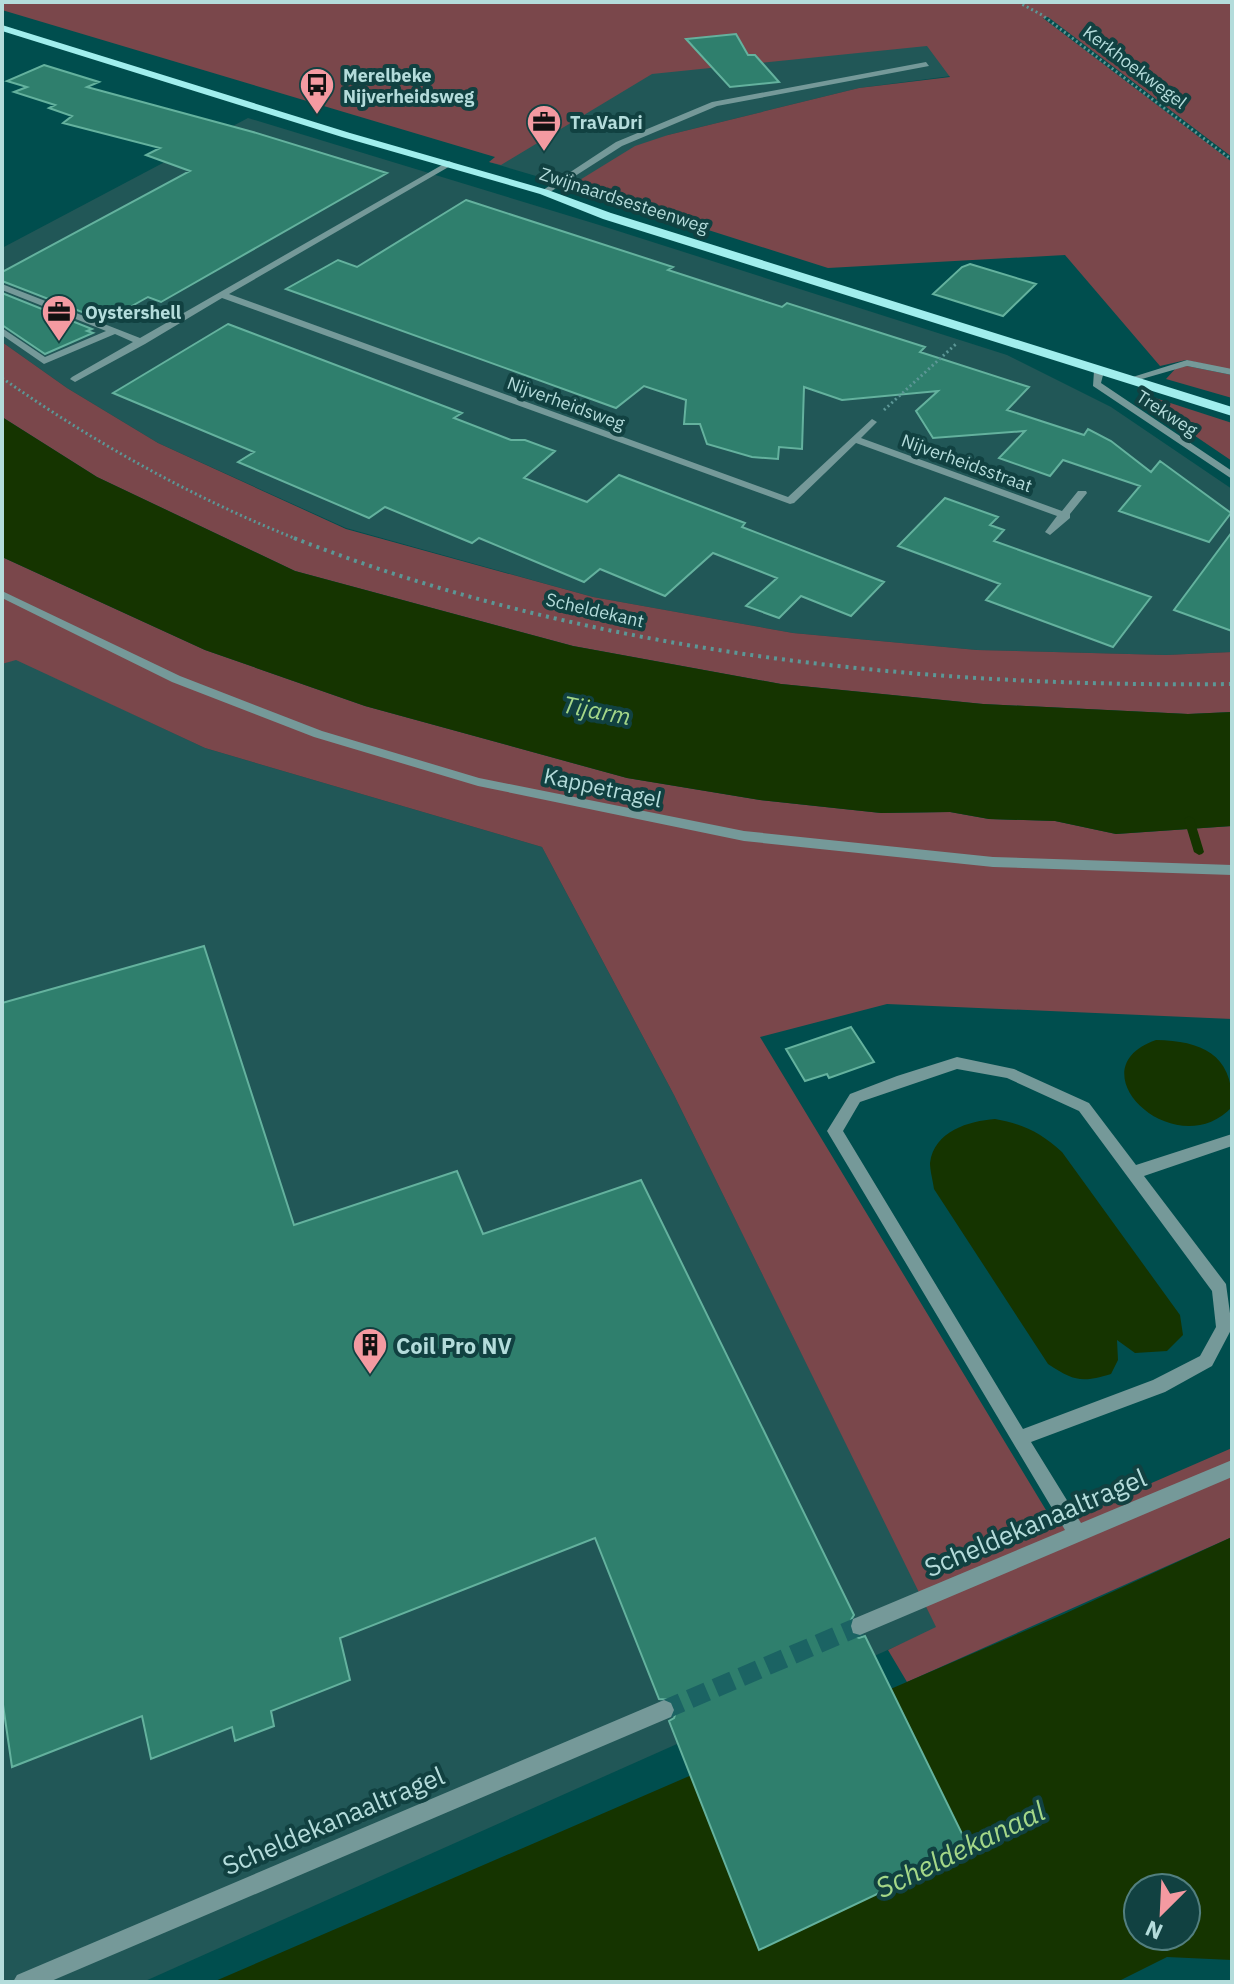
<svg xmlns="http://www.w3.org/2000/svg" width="1234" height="1984" font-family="'IBM Plex Sans',sans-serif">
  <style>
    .built { fill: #215757 }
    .green { fill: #7a474b }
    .water { fill: #153400; fill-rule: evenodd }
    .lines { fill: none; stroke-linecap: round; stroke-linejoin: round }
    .stream { fill: #153400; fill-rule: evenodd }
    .building { fill: #2f7f6d; stroke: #64b29e; stroke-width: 2 }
    .minor-tunnel { stroke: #1b6363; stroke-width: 19; stroke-dasharray: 19 9; stroke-linecap: butt }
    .path-far1 { stroke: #5c9796; stroke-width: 3; stroke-dasharray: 2 3; stroke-linecap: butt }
    .path { stroke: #5c9796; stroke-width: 4; stroke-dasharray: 3 5; stroke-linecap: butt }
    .minor { fill: #759999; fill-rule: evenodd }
    .major { fill: #a1eeed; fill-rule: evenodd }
    .labels { text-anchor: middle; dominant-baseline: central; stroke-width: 8; stroke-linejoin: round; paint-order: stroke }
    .far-street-label { font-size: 18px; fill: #b4dcdb; stroke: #114141 }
    .far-poi-label { font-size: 18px; font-weight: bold; fill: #b4dcdb; stroke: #114141; text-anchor: start }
    .street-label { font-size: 22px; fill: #b4dcdb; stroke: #114141 }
    .poi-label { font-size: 22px; font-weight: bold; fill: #b4dcdb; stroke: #114141; text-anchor: start }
    .water-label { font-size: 24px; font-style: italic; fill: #a4d788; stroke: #114141 }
    .near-street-label { font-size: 26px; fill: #b4dcdb; stroke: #114141 }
    .near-water-label { font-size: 28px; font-style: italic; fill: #a4d788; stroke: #114141 }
  </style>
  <rect width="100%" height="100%" fill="#004e4e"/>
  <path class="built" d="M943,31L951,76L859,88L668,135L570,186L489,162L652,62Z
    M248,118L596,224L1007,355L1111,407L1232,489V652L1166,655L977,650L793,633L593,597L346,528L158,443L67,388L2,342V248Z
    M16,659L205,748L542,847L674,1095L937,1628L143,1982H2V664Z"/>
  <path class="green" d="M2,2H1232V157L1048,17L1043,18L1232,162V370L1186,360L1160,366L1065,255L828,268L570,186L635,146L668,135L859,88L950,77L927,46L652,74L501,165L489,162L495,157L2,10Z
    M2,342L67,388L158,443L346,529L593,597L793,633L977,650L1166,655L1232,652V712L1188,714L983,704L781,684L573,646L295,571L97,477L2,417Z
    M1187,366L1232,375V398L1166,379L1176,368Z
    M1155,398L1232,423V461L1145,402Z
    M2,557L205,650L365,706L627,778L760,800L881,813L950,812L989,819L1055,821L1116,834L1232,826V1019L887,1004L760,1037L1055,1525L1232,1448V1537L907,1682L888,1650L936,1627L674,1095L542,847L205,748L16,660L2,664Z"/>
  <path class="water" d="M2,417L97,477L295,571L573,646L781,684L983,704L1188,714L1232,712V826L1116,834L1055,821L989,819L950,812L881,813L760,800L627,778L365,706L205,650L2,557Z
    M1156,1040C1203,1041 1234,1055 1232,1107C1175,1167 1072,1069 1156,1040Z
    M995,1119C1023,1124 1041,1133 1062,1152L1180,1315L1183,1335L1167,1351L1135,1353L1117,1340L1118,1360L1111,1374C1081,1383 1074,1381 1048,1364L934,1189C933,1181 930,1171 930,1163C934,1131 969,1121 995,1119Z
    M1232,1537V1960L1167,1957L1117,1982H213L1064,1614ZM1138,1888H1186V1936H1138Z"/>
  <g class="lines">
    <path class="stream" d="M1189,816L1194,819L1204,852L1202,854L1199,855L1194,852L1184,819Z"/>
  </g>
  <path class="building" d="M736,34L748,55H755L779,82L730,87L686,39Z
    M44,65L99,82L87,87L253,132L387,173L161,302L148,297L105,321L2,281V272L190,171L146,155L160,148L63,123L72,116L49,108L55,105L14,92L27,87L7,81Z
    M466,200L673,267L668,270L782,307L787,303L925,347L920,352L1029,387L1007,410L1084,435L1088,429L1111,441L1151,472L1160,461L1231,513L1209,542L1119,511L1140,486L1063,460L1050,476L999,458L1025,431L933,438L916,411L938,391L842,400L804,387L802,449L779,447L778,459L752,457L707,444L700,424H684L686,400L644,386L616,408L286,289L338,260L357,267Z
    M970,264L1036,284L1003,316L933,294L962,267Z
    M2,293L92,329L87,331L93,333L45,354L2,325Z
    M228,324L462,413L454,418L511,440H525L555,451L524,478L587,502L619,475L745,523L742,527L884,582L851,616L801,596L779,618L746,606L777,578L713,553L665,596L600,569L584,582L479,538L472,543L385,507L369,518L238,462L254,452L113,393Z
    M945,498L998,517L990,525L1004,530L994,541L1151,597L1113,647L986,600L1000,584L898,546Z
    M1232,532V631L1174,610Z
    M204,946L294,1225L457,1171L483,1234L641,1180L854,1615L848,1625L850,1634L859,1638L865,1636L970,1850L759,1950L669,1721L674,1718L677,1709L672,1700L659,1699L595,1538L340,1638L350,1680L271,1711L274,1726L235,1741L232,1727L151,1759L142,1716L12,1767L2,1698V1003Z
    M851,1027L874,1062L829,1078L827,1074L805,1081L786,1049Z"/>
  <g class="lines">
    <path class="minor-tunnel" d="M664,1710L860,1626"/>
    <path class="path-far1" d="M1018,2L1042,15L1232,160
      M2,378C95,443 193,498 299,540
      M884,410L956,344"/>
    <path class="path" d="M294,538C586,653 920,688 1232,684"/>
    <path class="minor" d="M926,62L929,66L717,106L622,146L547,194L540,192L616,142L712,102Z
      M449,161L453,163L452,165L229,294L788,497L872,419L877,422L861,438L1062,511L1078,491H1086L1087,493L1070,514V518L1050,535L1045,532L1057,516L856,443L794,503L790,504L222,298L145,344L75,382L70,379L72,377L133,342L115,334L44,364L2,335V328L45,357L106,331L2,290V284L140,338Z
      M1187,360L1232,369V375L1187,366L1128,383L1123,380Z
      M1099,368L1104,371L1101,383L1232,471V479L1093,386L1094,371Z
      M2,591L180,676L322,731L479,778L744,831L993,857L1232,865V875L993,867L744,841L478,786L314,737L172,682L2,598Z
      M957,1057L1014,1069L1089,1103L1136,1165L1232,1134V1146L1144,1176L1226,1284L1232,1328L1212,1366L1165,1392L1031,1442L1081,1523L1232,1460V1477L860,1635L853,1633L851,1626L853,1619L1065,1530L827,1131L850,1094L897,1076ZM957,1069L1007,1078L1079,1111L1212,1291L1216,1327L1200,1356L1153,1380L1023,1429L843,1131L860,1102Z
      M664,1700L671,1703L674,1710L671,1717L49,1982H13L17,1975Z"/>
    <path class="major" d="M2,25L350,133L548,190L611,213L1232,407V416L603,219L540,194L342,137L2,31Z"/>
  </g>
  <defs>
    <symbol id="bus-pin" viewBox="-11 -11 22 30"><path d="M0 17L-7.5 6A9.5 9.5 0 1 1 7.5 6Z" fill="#f49aa1" stroke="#114141"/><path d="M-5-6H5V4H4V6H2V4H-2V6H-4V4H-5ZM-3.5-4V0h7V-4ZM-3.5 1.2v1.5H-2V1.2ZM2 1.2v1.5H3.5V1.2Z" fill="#111"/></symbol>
    <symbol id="office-pin" viewBox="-11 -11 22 30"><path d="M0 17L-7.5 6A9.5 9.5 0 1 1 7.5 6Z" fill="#f49aa1" stroke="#114141"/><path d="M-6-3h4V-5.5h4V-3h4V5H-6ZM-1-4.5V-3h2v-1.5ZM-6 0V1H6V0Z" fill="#111"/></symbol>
    <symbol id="building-pin" viewBox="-11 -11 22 30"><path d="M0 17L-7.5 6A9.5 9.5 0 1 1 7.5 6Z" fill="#f49aa1" stroke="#114141"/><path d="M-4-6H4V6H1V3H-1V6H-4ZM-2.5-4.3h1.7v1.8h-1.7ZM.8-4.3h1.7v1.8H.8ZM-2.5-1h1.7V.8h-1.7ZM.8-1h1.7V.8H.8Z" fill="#111"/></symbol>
  </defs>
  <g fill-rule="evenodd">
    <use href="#bus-pin" x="297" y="65" width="40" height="54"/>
    <use href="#office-pin" x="524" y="102" width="40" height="54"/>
    <use href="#office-pin" x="39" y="292" width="40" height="54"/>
    <use href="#building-pin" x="350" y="1325" width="40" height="54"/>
  </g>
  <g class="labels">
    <g class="far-street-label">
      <text transform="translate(1135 67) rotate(37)">Kerkhoekwegel</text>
      <text transform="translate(624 200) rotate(18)">Zwijnaardsesteenweg</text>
      <text transform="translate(566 403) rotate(20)">Nijverheidsweg</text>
      <text transform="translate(1167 413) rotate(33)">Trekweg</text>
      <text transform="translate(967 463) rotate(20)">Nijverheidsstraat</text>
      <text transform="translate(595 610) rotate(13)">Scheldekant</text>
    </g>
    <g class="far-poi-label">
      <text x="343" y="75">Merelbeke<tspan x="343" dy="21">Nijverheidsweg</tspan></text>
      <text x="570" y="122">TraVaDri</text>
      <text x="85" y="312">Oystershell</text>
    </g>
    <g class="street-label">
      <text transform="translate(603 787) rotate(12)">Kappetragel</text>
    </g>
    <g class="poi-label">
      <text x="396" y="1345">Coil Pro NV</text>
    </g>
    <g class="water-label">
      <text transform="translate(597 710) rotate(11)">Tijarm</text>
    </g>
    <g class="near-street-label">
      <text transform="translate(1035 1522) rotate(-23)">Scheldekanaaltragel</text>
      <text transform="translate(333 1820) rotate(-23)">Scheldekanaaltragel</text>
    </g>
    <g class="near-water-label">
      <text transform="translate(960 1849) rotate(-26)">Scheldekanaal</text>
    </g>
  </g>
  <rect width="1234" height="1984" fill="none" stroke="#b4dcdb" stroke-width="8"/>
  <g transform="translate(1162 1912) rotate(204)"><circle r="38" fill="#114141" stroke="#527f7f" stroke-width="2"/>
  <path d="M0-6L14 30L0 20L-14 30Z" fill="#f49aa1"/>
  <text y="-12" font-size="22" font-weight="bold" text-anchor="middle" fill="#b4dcdb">N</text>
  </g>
</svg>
